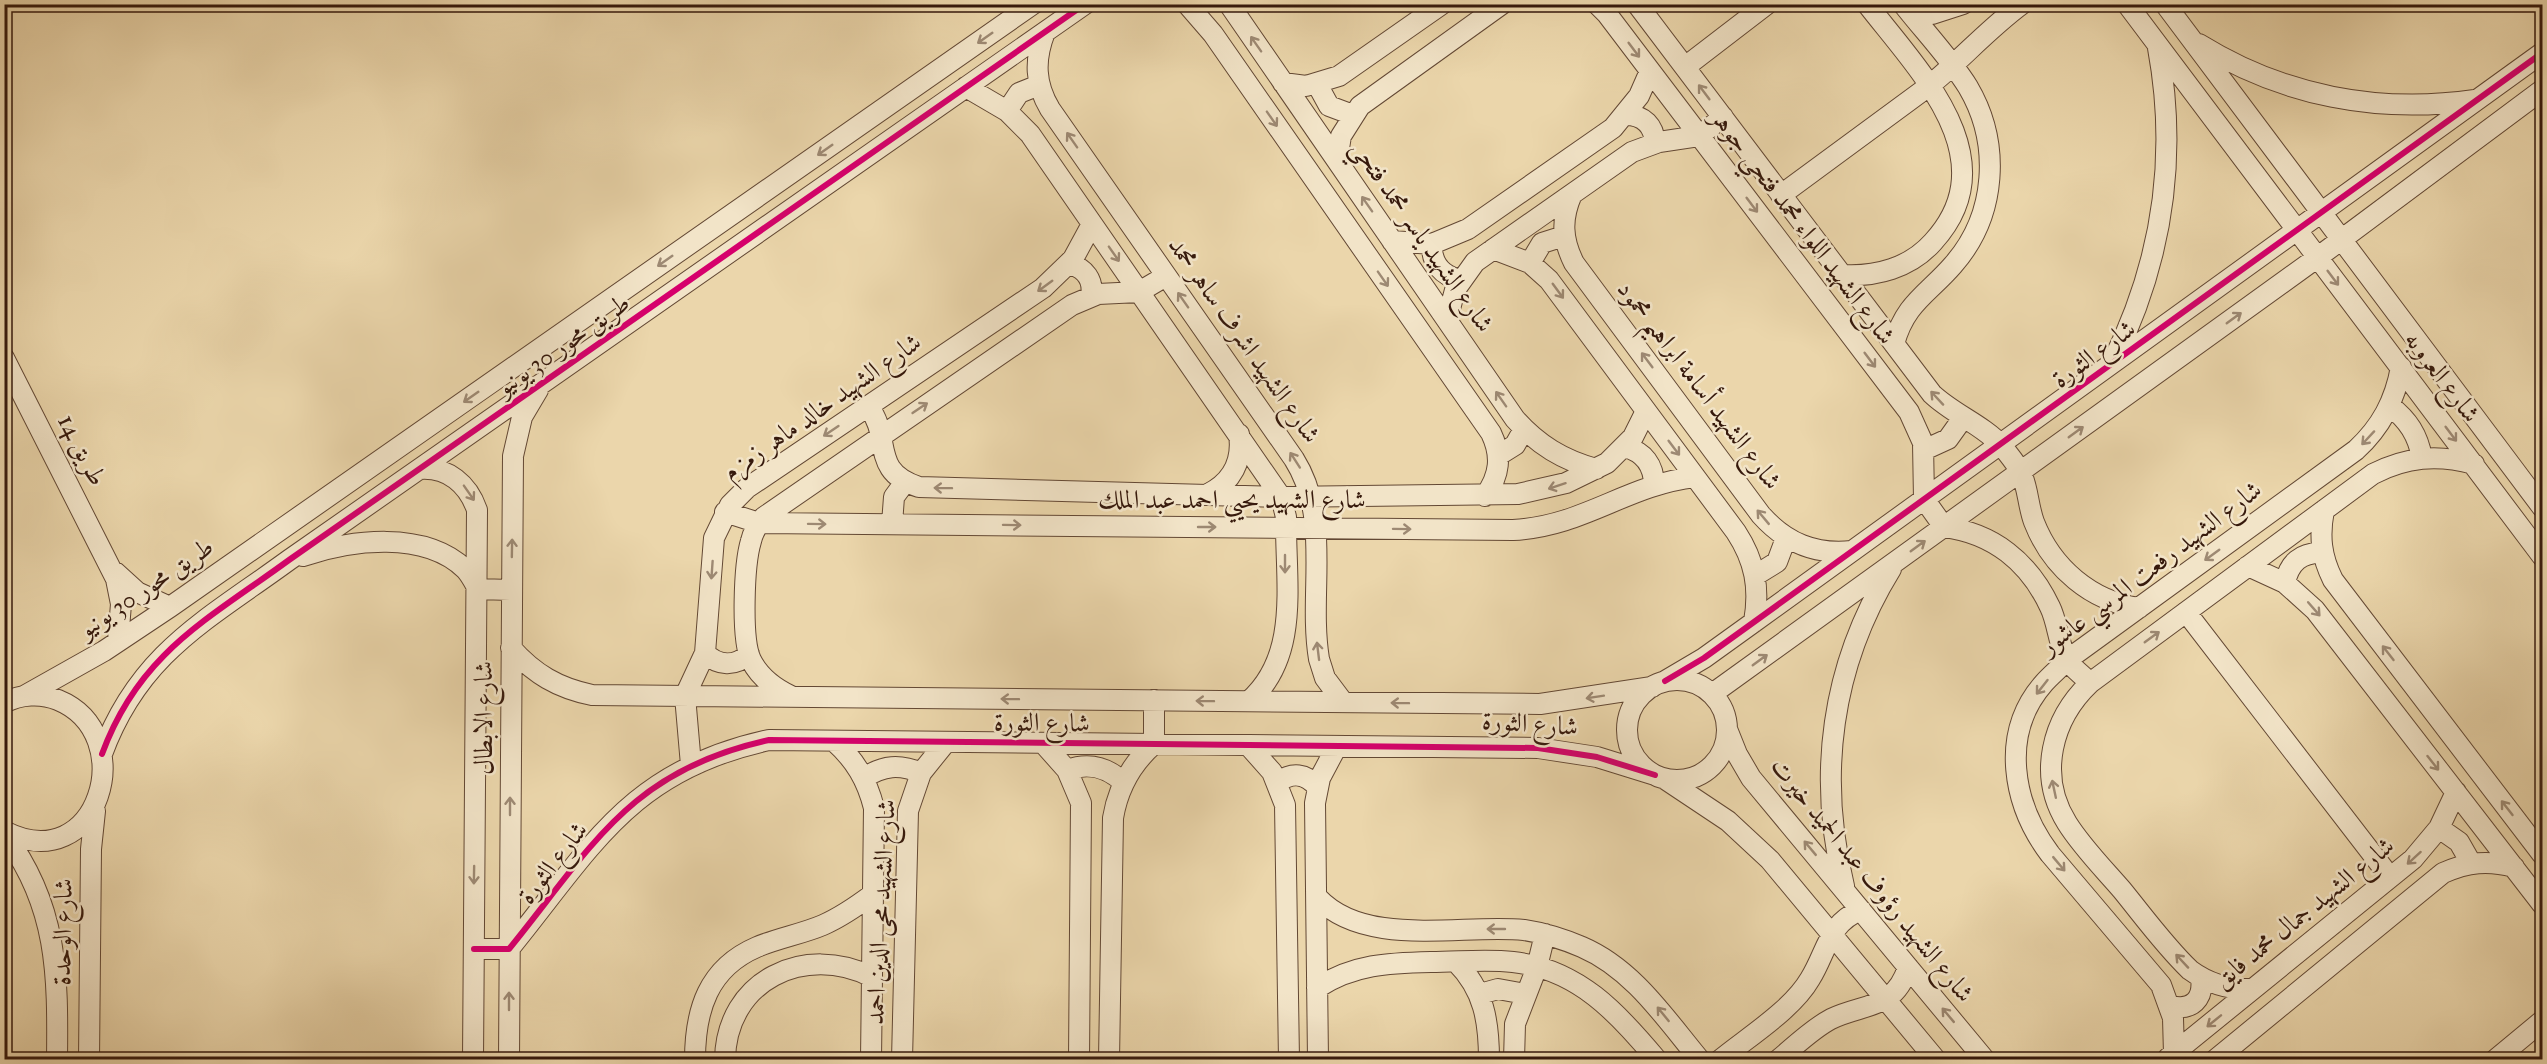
<svg xmlns="http://www.w3.org/2000/svg" width="2547" height="1064" font-family="'IM FELL Double Pica',Amiri,serif">
  <style>
    .lines { fill: none; stroke-linecap: round; stroke-linejoin: round }
    .minor-casing { stroke: #634834; stroke-width: 22 }
    .minor { stroke: #f2e4c8; stroke-width: 20 }
    .cycleway-casing { stroke: #f2e4c8; stroke-width: 10 }
    .cycleway { stroke: #d6006c; stroke-width: 6 }
    .oneway { stroke: #9d8973 }
    .labels { text-anchor: middle; dominant-baseline: central; stroke-width: 5; stroke-linejoin: round; paint-order: stroke }
    .street-label { font-size: 26px; fill: #36190c; stroke: #f2e4c8 }
  </style>
  <rect width="100%" height="100%" fill="#ebd6ab"/>
  <filter id="stains"><feTurbulence type="fractalNoise" baseFrequency=".00333" numOctaves="4"/><feColorMatrix values="0 0 0 0 .2 0 0 0 0 .09 0 0 0 0 .02 0 0 0 .5 -.17"/></filter>
  <radialGradient id="worn" r=".72"><stop offset=".6" stop-color="#630" stop-opacity="0"/><stop offset="1" stop-color="#630" stop-opacity=".3"/></radialGradient>
  <g class="lines">
    <defs>
      <path id="minor" d="M1187,4L1213,34L1491,433C1502,456 1500,475 1485,496
        M1229,4L1515,419C1538,445 1563,460 1596,469
        M1597,4L1607,14L1909,412L1923,443L1924,499L1944,527C1993,533 2029,562 2050,607C2058,623 2058,644 2067,660C2072,668 2084,676 2090,683
        M1637,4L1932,394C1953,414 1983,425 2002,446C2008,454 2017,464 2021,473C2028,487 2028,506 2034,522C2052,568 2091,601 2139,608
        M2127,4L2542,556
        M2165,4L2542,507
        M1908,10L1932,14L1963,4
        M1045,32C1034,60 1035,84 1050,109L1294,459C1332,519 1308,592 1319,659L1325,678L1343,702
        M2199,44C2283,96 2378,114 2475,100
        M1685,67L1767,4
        M1283,83L1306,86L1339,76L1442,4
        M1317,84L1329,106L1353,115
        M966,87L1007,111L1030,134L1281,497L1286,517C1285,581 1301,655 1249,701
        M1007,111L1019,93L1039,85
        M1626,115C1644,115 1654,126 1655,143
        M1337,160L1341,136L1360,106L1502,4
        M1572,194C1561,219 1562,239 1574,263L1761,515C1786,543 1815,555 1852,551
        M1781,195L1929,86C1961,60 1988,29 2022,4
        M1392,241L1432,244L1468,229L1613,128L1639,96L1650,71
        M1432,244C1431,263 1442,276 1461,280
        M1493,249L1530,263L1549,280L1736,532C1755,561 1760,588 1754,622
        M1530,263L1542,243L1564,236
        M1069,264C1085,268 1094,280 1091,296
        M1842,275C1876,277 1910,268 1933,242C2009,159 1918,70 1867,4
        M1447,320L1455,290L1475,262L1632,152L1659,142L1699,136L1723,117
        M1894,344C1905,303 1928,294 1953,265C1997,215 2001,143 1968,87C1950,58 1924,31 1903,4
        M4,358L116,579L121,604L118,641
        M2112,363C2162,263 2178,157 2158,48
        M868,406C893,438 869,471 919,487L1281,497L1518,494L1566,483L1607,463L1633,437L1646,411
        M2390,406C2408,420 2418,435 2422,458
        M1625,447C1644,452 1654,465 1654,485
        M1924,450L1948,439L1963,418
        M1499,455L1515,445L1524,429
        M420,469C448,467 468,484 477,510L473,1060
        M1208,494C1232,482 1243,461 1239,434
        M2324,510C2319,536 2321,556 2333,580L2542,854
        M725,512L759,523L1513,530C1585,526 1626,485 1695,477
        M892,524L894,497L905,482
        M303,556C351,540 424,530 465,569C470,574 474,582 478,589L511,590
        M2248,566L2285,583L2315,610L2542,904
        M115,572L137,592L170,607
        M1756,575L1777,562L1786,538
        M2285,583C2289,563 2301,552 2322,553
        M2186,612L2390,877
        M511,648C534,674 558,688 592,695L1540,704L1652,687
        M705,653C718,666 735,667 749,654
        M1627 730a50 50 0 1 1 100 0a50 50 0 1 1-100 0Z
        M1665,681L1704,658L1754,622L2542,53
        M1712,694L2318,257L2542,90
        M24,696L104,651L170,607L1033,4
        M791,696C774,688 760,678 751,660C741,639 744,564 751,541C753,532 758,524 764,517L1072,305L1098,294L1139,292L1166,276
        M4,703C20,694 41,693 58,700C141,734 99,880 4,831
        M1727,729L1737,754L1751,778L1985,1060
        M834,741C855,760 867,780 874,808L871,1060
        M1043,743L1067,770L1081,803L1079,1060
        M1248,745L1272,772L1285,805L1289,1060
        M102,754C139,653 207,620 289,560L1085,4
        M691,765L685,696L705,653L714,538L730,505L747,488L1043,288L1073,259L1092,224
        M1067,770C1089,762 1107,767 1123,782
        M864,778C883,765 900,764 921,773
        M1665,779L1728,821L1770,860L1936,1060
        M1278,782C1292,772 1306,773 1317,787
        M2439,828L2459,842L2471,863
        M4,834C58,905 58,975 57,1060
        M1844,886C1817,776 1831,666 1891,569
        M1318,898C1365,948 1461,924 1524,930C1544,933 1563,939 1582,947C1633,969 1665,1018 1700,1060
        M474,949H509C592,847 630,770 769,740L1538,748L1597,757L1655,775
        M1456,962C1484,990 1489,1021 1489,1060
        M1317,988C1353,964 1389,963 1431,962C1459,962 1486,959 1513,962C1578,969 1618,1013 1657,1060
        M2253,989C2229,990 2209,984 2190,970C2165,946 2144,917 2122,890C2103,868 2082,847 2067,823C2037,775 2052,719 2090,683L2373,474C2406,457 2437,454 2474,464
        M1480,994L1498,989L1525,994
        M2171,1006C2192,1011 2204,999 2201,978
        M2174,1054L2173,1018L2161,985L2050,854C2013,805 1999,734 2044,683C2051,675 2060,668 2067,660L2356,450C2381,427 2395,401 2401,367
        M2168,1058L2413,859L2439,828L2456,792
        M89,1060L91,849L95,811
        M509,1060L513,456L522,417L538,390
        M695,1060C695,1010 708,968 757,947C778,938 802,934 823,925C841,917 857,906 873,894
        M725,1060C726,980 805,943 872,977
        M902,1060L908,811L921,773L946,742
        M1109,1060L1113,818C1118,788 1131,764 1154,744V700
        M1318,1060L1315,803L1320,778L1337,746
        M1514,1060L1515,1024L1537,967L1545,934
        M1720,1060C1748,1037 1792,1010 1810,979C1827,952 1828,923 1861,910
        M1778,1060C1795,1046 1812,1029 1831,1019C1864,1003 1895,1010 1908,967
        M2215,1060L2443,873C2468,862 2488,860 2514,867
        M2495,1060L2542,1021"/>
    </defs>
    <use href="#minor" class="minor-casing"/>
    <use href="#minor" class="minor"/>
    <defs>
      <path id="cycleway" d="M1665,681L1704,658L1754,622L2542,53
        M102,754C139,653 207,620 289,560L1085,4
        M474,949H509C592,847 630,770 769,740L1538,748L1597,757L1655,775"/>
    </defs>
    <use href="#cycleway" class="cycleway-casing"/>
    <use href="#cycleway" class="cycleway"/>
  </g>
  <defs><path id="oneway-shaft" d="M-6 0H5M1.5-3L5.5 0L1.5 3" fill="none" stroke-width="1.6" stroke-linecap="round" stroke-linejoin="round" transform="scale(1.5)"/></defs>
  <g class="oneway">
    <use href="#oneway-shaft" transform="translate(985 38) rotate(145)"/>
    <use href="#oneway-shaft" transform="translate(1256 44) rotate(-125)"/>
    <use href="#oneway-shaft" transform="translate(1634 50) rotate(53)"/>
    <use href="#oneway-shaft" transform="translate(1704 92) rotate(-127)"/>
    <use href="#oneway-shaft" transform="translate(1272 119) rotate(55)"/>
    <use href="#oneway-shaft" transform="translate(1072 140) rotate(-125)"/>
    <use href="#oneway-shaft" transform="translate(825 150) rotate(145)"/>
    <use href="#oneway-shaft" transform="translate(1367 204) rotate(-125)"/>
    <use href="#oneway-shaft" transform="translate(1752 205) rotate(53)"/>
    <use href="#oneway-shaft" transform="translate(1114 254) rotate(55)"/>
    <use href="#oneway-shaft" transform="translate(665 261) rotate(145)"/>
    <use href="#oneway-shaft" transform="translate(2333 278) rotate(53)"/>
    <use href="#oneway-shaft" transform="translate(1383 279) rotate(55)"/>
    <use href="#oneway-shaft" transform="translate(1045 286) rotate(144)"/>
    <use href="#oneway-shaft" transform="translate(1558 291) rotate(54)"/>
    <use href="#oneway-shaft" transform="translate(1183 300) rotate(-125)"/>
    <use href="#oneway-shaft" transform="translate(2234 318) rotate(-36)"/>
    <use href="#oneway-shaft" transform="translate(1647 360) rotate(-127)"/>
    <use href="#oneway-shaft" transform="translate(1870 360) rotate(53)"/>
    <use href="#oneway-shaft" transform="translate(471 397) rotate(145)"/>
    <use href="#oneway-shaft" transform="translate(1937 398) rotate(-133)"/>
    <use href="#oneway-shaft" transform="translate(1501 399) rotate(-125)"/>
    <use href="#oneway-shaft" transform="translate(920 408) rotate(-34)"/>
    <use href="#oneway-shaft" transform="translate(831 431) rotate(146)"/>
    <use href="#oneway-shaft" transform="translate(2076 432) rotate(-36)"/>
    <use href="#oneway-shaft" transform="translate(2451 434) rotate(53)"/>
    <use href="#oneway-shaft" transform="translate(2368 438) rotate(133)"/>
    <use href="#oneway-shaft" transform="translate(1674 448) rotate(53)"/>
    <use href="#oneway-shaft" transform="translate(1295 460) rotate(-123)"/>
    <use href="#oneway-shaft" transform="translate(1557 486) rotate(162)"/>
    <use href="#oneway-shaft" transform="translate(943 488) rotate(-179)"/>
    <use href="#oneway-shaft" transform="translate(469 493) rotate(55)"/>
    <use href="#oneway-shaft" transform="translate(1763 517) rotate(-130)"/>
    <use href="#oneway-shaft" transform="translate(817 524) rotate(1)"/>
    <use href="#oneway-shaft" transform="translate(1012 525) rotate(1)"/>
    <use href="#oneway-shaft" transform="translate(1207 527)"/>
    <use href="#oneway-shaft" transform="translate(1402 529) rotate(1)"/>
    <use href="#oneway-shaft" transform="translate(1918 546) rotate(-36)"/>
    <use href="#oneway-shaft" transform="translate(512 548) rotate(-89)"/>
    <use href="#oneway-shaft" transform="translate(2212 555) rotate(144)"/>
    <use href="#oneway-shaft" transform="translate(1285 564) rotate(90)"/>
    <use href="#oneway-shaft" transform="translate(712 570) rotate(94)"/>
    <use href="#oneway-shaft" transform="translate(2314 609) rotate(49)"/>
    <use href="#oneway-shaft" transform="translate(2152 637) rotate(-36)"/>
    <use href="#oneway-shaft" transform="translate(1318 651) rotate(-97)"/>
    <use href="#oneway-shaft" transform="translate(2388 653) rotate(-128)"/>
    <use href="#oneway-shaft" transform="translate(1760 660) rotate(-36)"/>
    <use href="#oneway-shaft" transform="translate(2042 687) rotate(128)"/>
    <use href="#oneway-shaft" transform="translate(1595 697) rotate(171)"/>
    <use href="#oneway-shaft" transform="translate(1010 699) rotate(-179)"/>
    <use href="#oneway-shaft" transform="translate(1205 701) rotate(-179)"/>
    <use href="#oneway-shaft" transform="translate(1400 703) rotate(-179)"/>
    <use href="#oneway-shaft" transform="translate(2433 763) rotate(52)"/>
    <use href="#oneway-shaft" transform="translate(2054 789) rotate(-102)"/>
    <use href="#oneway-shaft" transform="translate(510 806) rotate(-90)"/>
    <use href="#oneway-shaft" transform="translate(2507 808) rotate(-128)"/>
    <use href="#oneway-shaft" transform="translate(1810 848) rotate(-130)"/>
    <use href="#oneway-shaft" transform="translate(2414 858) rotate(138)"/>
    <use href="#oneway-shaft" transform="translate(2059 864) rotate(50)"/>
    <use href="#oneway-shaft" transform="translate(474 875) rotate(91)"/>
    <use href="#oneway-shaft" transform="translate(1496 929) rotate(-180)"/>
    <use href="#oneway-shaft" transform="translate(2182 961) rotate(-133)"/>
    <use href="#oneway-shaft" transform="translate(509 1001) rotate(-90)"/>
    <use href="#oneway-shaft" transform="translate(1663 1014) rotate(-129)"/>
    <use href="#oneway-shaft" transform="translate(1948 1015) rotate(-130)"/>
    <use href="#oneway-shaft" transform="translate(2214 1021) rotate(141)"/>
  </g>
  <g class="labels">
    <g class="street-label">
      <text transform="translate(1803 227) rotate(53)">شارع الشهيد اللواء محمد فتحي جوهر</text>
      <text transform="translate(1422 236) rotate(55)">شارع الشهيد ياسر محمد فتحي</text>
      <text transform="translate(1244 340) rotate(55)">شارع الشهيد اشرف ساهر محمد</text>
      <text transform="translate(563 345) rotate(-35)">طريق محور 30 يونيو</text>
      <text transform="translate(2094 354) rotate(-36)">شارع الثورة</text>
      <text transform="translate(2442 377) rotate(53)">شارع العروبه</text>
      <text transform="translate(1699 385) rotate(53)">شارع الشهيد أسامة ابراهيم محمود</text>
      <text transform="translate(822 407) rotate(-35)">شارع الشهيد خالد ماهر زمزم</text>
      <text transform="translate(82 450) rotate(63)">طريق 14</text>
      <text x="1232" y="500">شارع الشهيد يحيي احمد عبد الملك</text>
      <text transform="translate(2151 568) rotate(-37)">شارع الشهيد رفعت المرسي عاشور</text>
      <text transform="translate(146 588) rotate(-34)">طريق محور 30 يونيو</text>
      <text transform="translate(484 718) rotate(-90)">شارع الابطال</text>
      <text transform="translate(1042 723) rotate(1)">شارع الثورة</text>
      <text transform="translate(1530 724) rotate(4)">شارع الثورة</text>
      <text transform="translate(553 863) rotate(-52)">شارع الثورة</text>
      <text transform="translate(1872 880) rotate(51)">شارع الشهيد رؤوف عبد الحميد خيرت</text>
      <text transform="translate(881 912) rotate(-87)">شارع الشهيد محى الدين احمد</text>
      <text transform="translate(2304 913) rotate(-39)">شارع الشهيد جمال محمد فايق</text>
      <text transform="translate(63 932) rotate(-89)">شارع الوحدة</text>
    </g>
  </g>
  <rect width="2547" height="1064" fill="none" stroke="#ebd6ab" stroke-width="24"/>
  <rect x="6" y="6" width="2535" height="1052" fill="none" stroke="#36190c" stroke-width="3"/>
  <rect x="12" y="12" width="2523" height="1040" fill="none" stroke="#36190c" stroke-width="1.5"/>
  <rect width="100%" height="100%" filter="url(#stains)"/>
  <rect width="100%" height="100%" fill="url(#worn)"/>
</svg>
